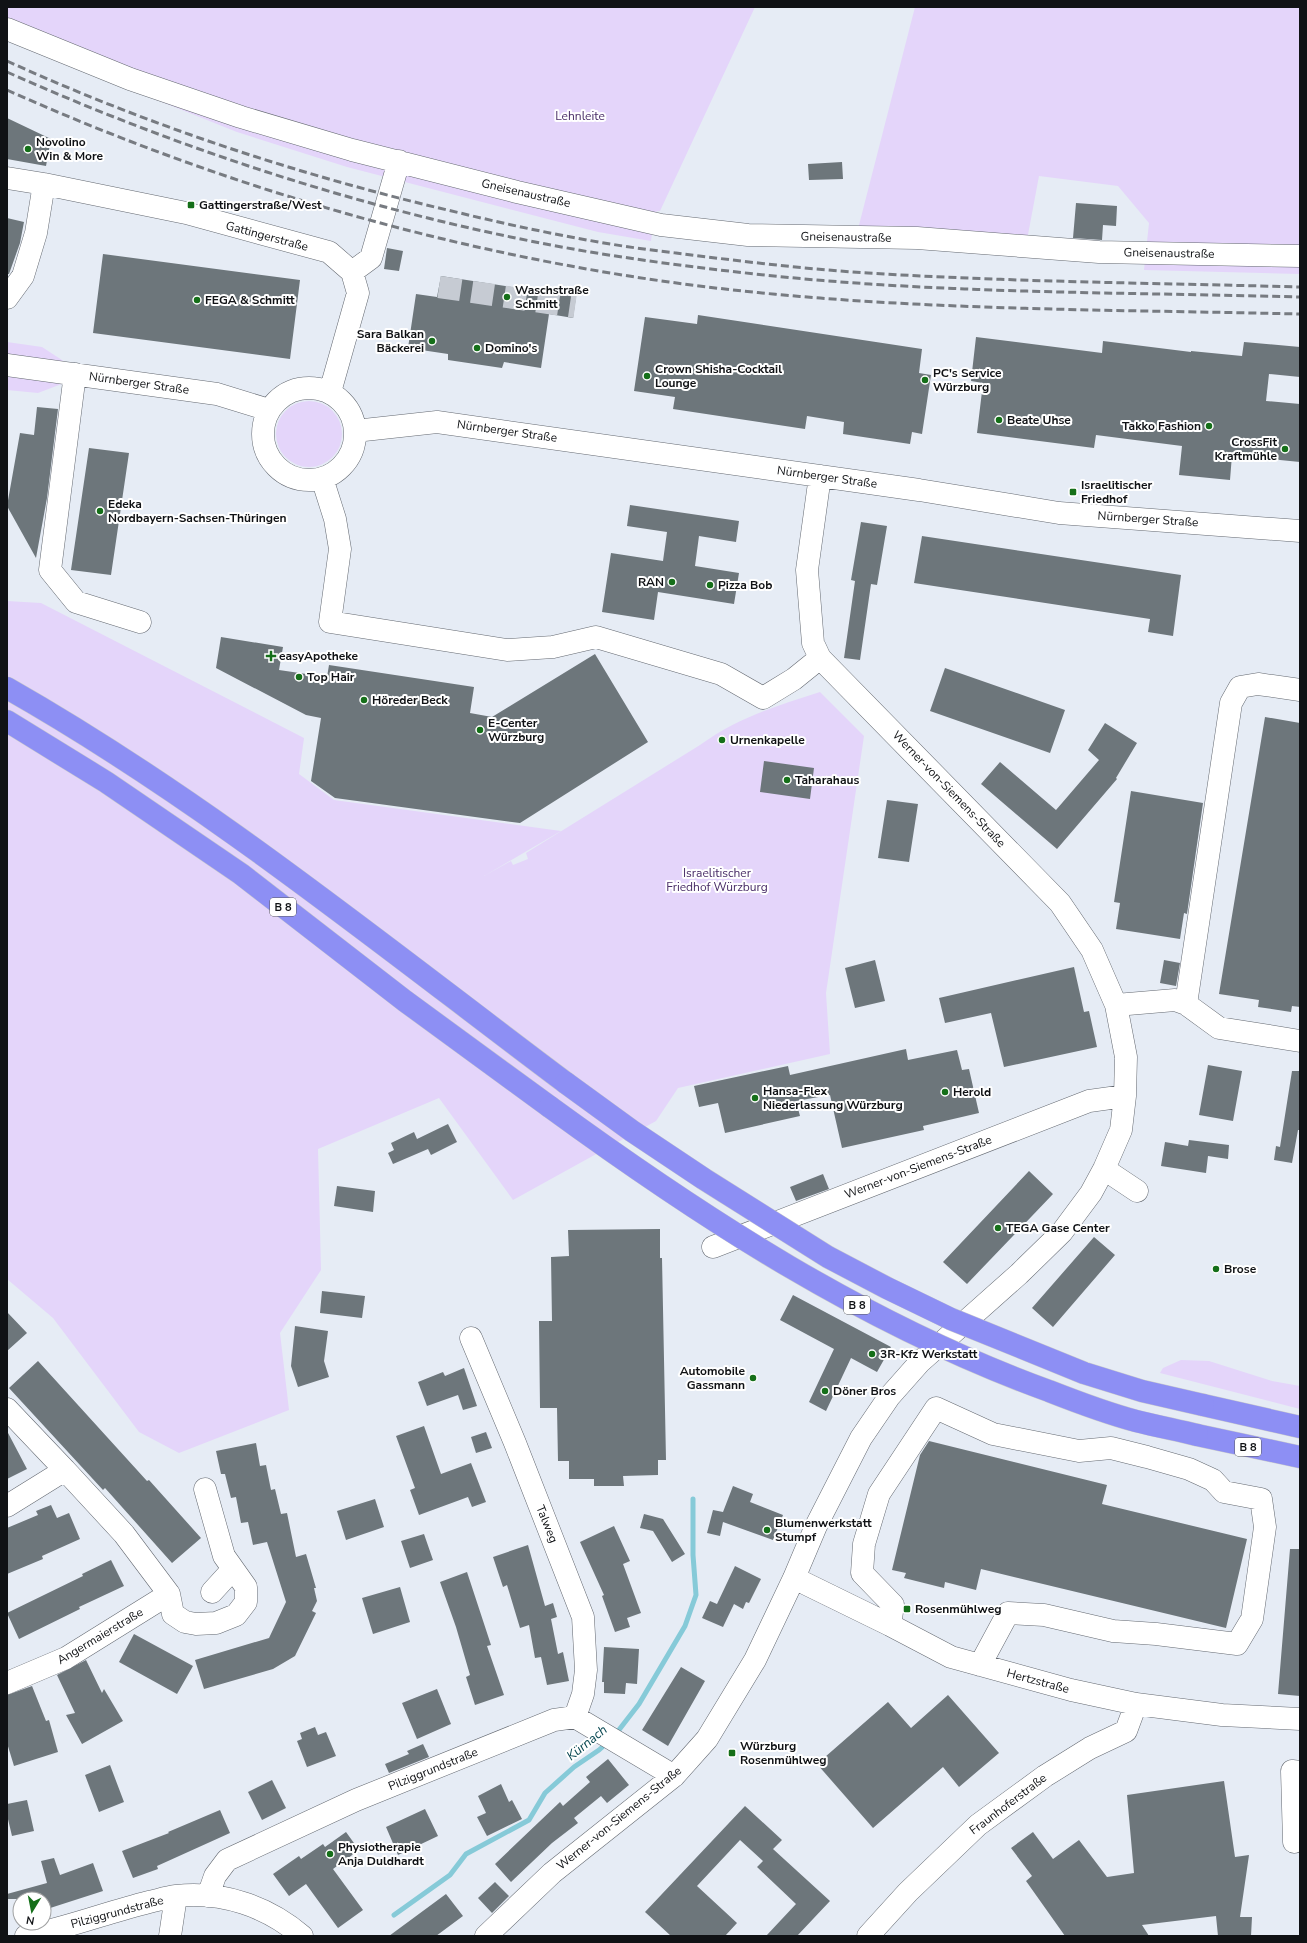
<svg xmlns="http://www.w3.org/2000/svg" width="1307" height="1943" font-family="'Nunito Sans',sans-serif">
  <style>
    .green { fill: #e4d5fa }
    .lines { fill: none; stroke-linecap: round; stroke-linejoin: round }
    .stream { stroke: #86cad8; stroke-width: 5 }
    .building { fill: #6d767b }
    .minor-tunnel { stroke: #c6cbd3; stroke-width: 22; stroke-dasharray: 22 11; stroke-linecap: butt }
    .minor-casing { stroke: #646971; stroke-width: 23 }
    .highway-casing { stroke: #cacbcc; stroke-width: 23 }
    .minor { stroke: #fff; stroke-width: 22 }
    .highway { stroke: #8d8ff4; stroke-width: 22 }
    .rail { stroke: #777b81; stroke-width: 3; stroke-dasharray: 8 4; stroke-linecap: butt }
    .highway-bridge-casing { stroke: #cacbcc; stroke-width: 23; stroke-linecap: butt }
    .highway-bridge { stroke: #8d8ff4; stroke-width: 22 }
    .poi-dot { fill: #156f19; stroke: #fff; stroke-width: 1.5 }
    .labels { text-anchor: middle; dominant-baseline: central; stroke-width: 4; stroke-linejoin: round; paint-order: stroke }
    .shield { fill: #fff; stroke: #58595b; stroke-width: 1 }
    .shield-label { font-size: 11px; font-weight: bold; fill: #101215 }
    .park-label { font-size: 12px; fill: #492d67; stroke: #fff }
    .poi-label { font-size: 12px; font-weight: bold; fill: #101215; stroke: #fff; text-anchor: start }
    .street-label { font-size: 12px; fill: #101215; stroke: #fff }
    .water-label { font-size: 13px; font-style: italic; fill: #094852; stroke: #fff }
  </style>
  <rect width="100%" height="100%" fill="#e6ecf5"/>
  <path class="green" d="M7,7H755L660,211H657L654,216L651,241L598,232L347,167L237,132L7,40Z
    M915,7H1300V274L1144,270L1149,223L1118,186L1039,176L1027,240L858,229Z
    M7,342L42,347L85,375L38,393L7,390Z
    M276 434a33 33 0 1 1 66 0a33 33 0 1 1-66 0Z
    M7,601L41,603L304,738L299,774L334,800L561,831L484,876L511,861L513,865L528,859L526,853L700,745C739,717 774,707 820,692L864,736L826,993L830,1054L678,1088L656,1121L513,1200L439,1098L318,1149L321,1270L280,1333L289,1410L179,1453L139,1432L53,1318L7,1279Z
    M1181,1360L1209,1361L1272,1381L1300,1386V1409L1160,1373L1163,1368Z"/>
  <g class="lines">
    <path class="stream" d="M615,1735L639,1704L685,1626L696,1595L693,1555V1499
      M394,1915L450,1875L466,1854L529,1820L545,1793L574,1767L599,1750L608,1742"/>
  </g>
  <path class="building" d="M7,118L51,139L46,166L7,159Z
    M842,162L843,179L809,180L808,164Z
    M1076,203L1117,206L1116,226L1103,225L1102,240L1073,238Z
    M7,218L24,222L20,243L9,274H7Z
    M387,248L403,251L399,271L384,269Z
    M103,254L300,280L290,359L93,333Z
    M441,276L576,297L573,318L549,314L541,368L504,362L502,368L448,360V354L408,348L416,294L437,297Z
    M698,315L922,349L919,373L931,375L922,434L912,432L910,444L843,434L844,422L807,416L805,429L673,409L675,397L634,391L645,317L697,324Z
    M976,337L1102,353L1103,341L1191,352V351L1242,356L1244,342L1300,347V377L1269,374L1266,401L1300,404V462L1232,455L1230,480L1179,475L1182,446L1096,435L1094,448L977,433L983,383L971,381Z
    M37,407L58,409L47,498L36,558L7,506L20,433L34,435Z
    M89,448L129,453L111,575L71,570Z
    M630,505L739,521L736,542L699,536L695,566L739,573L734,604L658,592L654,620L602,612L611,553L663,561L667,532L627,526Z
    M861,522L887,526L877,585L871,584L860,660L844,658L855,581L851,580Z
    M922,536L1181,575L1173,636L1148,632L1150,619L914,583Z
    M221,637L283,647L279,670L327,677L329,665L474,687L470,713L492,717L595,654L648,742L520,823L335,798L311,781L321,718L306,715L216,668Z
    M945,668L1065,710L1050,753L930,711Z
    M1265,717L1300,723V1007L1292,1006L1291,1012L1258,1007L1259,1000L1219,994Z
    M1105,723L1137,743L1116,778L1117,779L1057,849L981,784L1000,762L1056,810L1099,760L1088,750Z
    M764,761L814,768L810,799L760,792Z
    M1131,791L1203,803L1187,914L1184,913L1180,939L1116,929L1120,903L1114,902Z
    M887,800L918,804L909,862L878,858Z
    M875,960L885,1001L855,1008L845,968Z
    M1164,960L1180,963L1176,986L1160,983Z
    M1074,967L1084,1012L1089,1011L1097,1047L1004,1067L991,1013L945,1023L939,998Z
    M906,1049L908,1060L957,1050L962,1070L969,1069L979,1113L923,1126L924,1130L842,1148L830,1095L796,1101L800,1116L725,1133L718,1103L699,1107L694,1086L788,1066L790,1075Z
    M1208,1065L1242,1071L1233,1121L1199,1115Z
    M1292,1071H1300V1130H1298L1292,1163L1274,1160L1276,1146L1280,1147Z
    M448,1124L457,1142L431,1155L428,1149L393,1164L388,1153L394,1150L391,1143L414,1132L417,1139Z
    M1189,1140L1229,1145L1228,1159L1208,1156L1206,1173L1161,1166L1165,1142L1188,1146Z
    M1029,1171L1053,1194L967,1284L943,1262Z
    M823,1174L829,1189L796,1201L790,1187Z
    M337,1186L375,1191L373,1212L334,1206Z
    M660,1229V1258H662L666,1460H658V1475L623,1476L624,1486H594V1479H569V1461H558L557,1408H540L539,1321H552L551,1257L569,1256L568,1230Z
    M1094,1237L1115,1255L1053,1327L1032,1308Z
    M322,1291L365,1296L362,1318L320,1313Z
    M793,1295L891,1347L877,1372L851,1358L826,1411L809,1402L834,1349L780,1320Z
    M7,1312L27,1333L7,1351Z
    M295,1326L328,1331L324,1361L329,1377L298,1387L291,1366Z
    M38,1361L147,1481L149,1480L201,1538L172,1563L105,1488L103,1490L9,1388Z
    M464,1368L477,1406L463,1410L458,1395L427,1406L418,1382L443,1372L445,1376Z
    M424,1426L441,1474L471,1463L486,1502L472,1507L468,1497L419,1515L410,1490L415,1488L396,1436Z
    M7,1431L27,1469L7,1479Z
    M486,1432L492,1448L476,1453L471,1437Z
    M929,1441L1107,1485L1102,1504L1247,1539L1226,1628L981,1569L976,1590L945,1582L944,1588L904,1578L906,1573L892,1570L920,1455Z
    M256,1443L260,1466L266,1465L271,1490L275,1489L281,1514L287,1513L296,1557L306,1554L316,1588H314L317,1601L312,1611L316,1613L295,1656L273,1669L204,1689L195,1660L269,1638L286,1602L267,1542L253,1545L248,1522L241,1523L236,1497L231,1498L225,1474H221L216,1451Z
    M733,1486L753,1494L750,1502L783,1515L773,1540L723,1522L720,1536L707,1533L713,1510L723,1512Z
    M375,1499L384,1527L346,1540L337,1511Z
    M51,1505L57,1518L69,1513L80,1539L42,1556L43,1559L7,1574V1528L38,1515L36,1511Z
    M644,1514L663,1519L685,1554L672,1562L653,1531L640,1528Z
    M614,1526L630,1561L623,1564L641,1613L627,1618L630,1627L615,1632L602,1596L604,1595L580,1542Z
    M424,1534L433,1560L410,1568L401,1541Z
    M528,1545L545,1606L553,1603L557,1617L551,1619L558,1654L563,1652L569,1681L547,1685L541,1657L535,1658L529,1625L520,1628L507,1585L503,1587L493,1557Z
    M1290,1549H1300V1696L1278,1694Z
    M111,1560L124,1586L79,1607L80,1609L19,1639L7,1613L83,1576L82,1574Z
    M735,1566L761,1579L749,1603L746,1602L743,1609L734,1604L723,1627L702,1618L710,1601L717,1604Z
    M467,1572L491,1645L487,1646L504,1695L475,1705L466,1677L470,1675L456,1627L440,1582Z
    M400,1587L410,1622L373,1634L362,1598Z
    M134,1634L193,1666L177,1694L119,1662Z
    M604,1647L639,1649L637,1684L626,1683L625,1694L604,1693V1682H602Z
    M86,1660L102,1693L104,1689L123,1721L82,1744L66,1715L75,1713L57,1675Z
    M681,1667L705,1681L668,1746L642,1730Z
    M32,1686L46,1721L49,1720L58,1752L14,1766L7,1743V1695Z
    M437,1689L451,1724L417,1739L402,1703Z
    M948,1695L999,1753L959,1787L943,1767L873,1828L817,1764L888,1702L911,1728Z
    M315,1727L318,1735L326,1732L336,1756L307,1767L297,1741L302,1739L300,1733Z
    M423,1744L429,1757L389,1773L385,1764L409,1754L407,1751Z
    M608,1759L629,1785L607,1803L601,1796L574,1818L578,1823L552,1843L511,1882L495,1864L560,1802L563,1806L590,1782L586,1777Z
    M110,1765L124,1802L99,1812L85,1775Z
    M272,1780L286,1808L262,1820L248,1792Z
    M1224,1781L1235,1857L1249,1855L1240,1917H1252L1251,1936H1218L1216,1916L1142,1925L1149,1936H1065L1026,1881L1032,1876L1011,1848L1033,1832L1053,1859L1079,1840L1107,1877L1134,1873L1127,1795Z
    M501,1784L509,1802L512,1800L522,1819L487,1836L477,1817L486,1813L478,1796Z
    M27,1800L34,1831L12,1836L7,1815V1804Z
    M745,1806L782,1840L773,1849L830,1901L797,1936H766L796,1904L757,1867L763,1861L740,1840L697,1886L737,1923L725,1936H671L645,1912Z
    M425,1809L438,1836L398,1855L386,1827Z
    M220,1810L230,1833L157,1866L158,1869L133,1878L122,1851L169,1833L168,1832Z
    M346,1832L359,1850L333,1869L363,1910L338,1928L306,1884L289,1896L273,1874L299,1856L301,1859L323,1844L325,1847Z
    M54,1858L60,1875L93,1863L103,1891L44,1910V1899H7V1894L47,1883L41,1861Z
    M495,1882L509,1896L492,1913L478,1898Z
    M446,1894L463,1916L436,1936H389Z"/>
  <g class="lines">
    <path class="minor-tunnel" d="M439,287L575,307"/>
    <defs>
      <path id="minor" d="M7,29L130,79L241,117L352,150L517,192L661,225L748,235L917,238L1099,252L1300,256
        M7,178L44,184L186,213L329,252L352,272L358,293L330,392
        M352,272L371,258L399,161
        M7,298L23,276L36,233L44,184
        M7,365L217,394L269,410
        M75,374L50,570L76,602L140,622
        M263 434a46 46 0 1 1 92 0a46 46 0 1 1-92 0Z
        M355,431L437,422L919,490L1059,513L1300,531
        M322,478L335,519L340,549L330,622L507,650L553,647L596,637L721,674L763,698L794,679L820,658
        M1186,1004L1231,703L1240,687L1258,684L1300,690
        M1116,1005L1175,1000L1186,1004L1219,1028L1300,1041
        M1104,1169L1137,1191
        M713,1247L1089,1101L1125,1096
        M471,1338L515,1443L583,1617L586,1670L583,1694L575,1717
        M7,1409L65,1470L7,1506
        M794,1578L890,1625L951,1657L1071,1690L1136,1704L1222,1715L1300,1719
        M212,1592L233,1569
        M169,1594L173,1614L185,1622L196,1624L216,1623L236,1615L246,1602V1587L224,1556L205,1489
        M890,1625L893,1605L862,1573L864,1544L879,1494L936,1408L993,1434L1079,1451L1111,1448L1147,1457L1189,1469L1213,1480L1224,1492L1261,1499L1265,1527L1252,1619L1237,1644L1156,1634L1113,1631L1044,1615L1008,1613L980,1665
        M7,1683L66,1658L169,1594L124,1534L65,1470
        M1294,1842L1292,1771L1300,1772
        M208,1896L215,1876L227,1860L356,1800L554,1720L575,1717L674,1776
        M26,1936C68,1928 108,1912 149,1902C158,1900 167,1897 176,1896C222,1891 267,1906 302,1936
        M170,1936L176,1896
        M486,1936L552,1873L674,1776L707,1739L755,1660L794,1578L816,1526L861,1438L889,1397L920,1362L1019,1274L1062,1232L1091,1193L1104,1169L1121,1130L1125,1096L1126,1057L1116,1005L1092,950L1060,903L820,658L813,643L807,570L820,476
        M868,1936L908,1892L978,1825L1045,1776L1090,1748L1126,1731L1136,1704"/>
      <path id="highway" d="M7,688C206,801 383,946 566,1083
        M7,721L106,782L241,874L405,1001L550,1107
        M1203,1405L1300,1427
        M1197,1435L1300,1457"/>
    </defs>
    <use href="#minor" class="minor-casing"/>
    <use href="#highway" class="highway-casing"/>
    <use href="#minor" class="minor"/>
    <use href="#highway" class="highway"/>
    <path class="rail" d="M7,61C152,127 305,177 460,213C531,230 603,245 676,253C739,261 804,269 868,273C1012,282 1156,283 1300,287
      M7,72C193,155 390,218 590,252C645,261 700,268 755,274C936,294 1119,292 1300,297
      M7,90C217,184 441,250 669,282C878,311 1090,309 1300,314"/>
    <defs>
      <path id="highway-bridge" d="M566,1083L632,1131L704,1179L828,1257L887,1288L951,1319L1084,1373L1142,1391L1203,1405
        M550,1107C705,1220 867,1325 1049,1391C1077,1402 1106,1413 1136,1421C1156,1426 1176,1430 1197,1435"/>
    </defs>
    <use href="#highway-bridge" class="highway-bridge-casing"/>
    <use href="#highway-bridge" class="highway-bridge"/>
  </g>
  <g class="poi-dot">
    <circle cx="28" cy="149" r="4"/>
    <rect x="187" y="201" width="8" height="8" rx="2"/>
    <circle cx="507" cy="297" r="4"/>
    <circle cx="197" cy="300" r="4"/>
    <circle cx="432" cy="341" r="4"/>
    <circle cx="477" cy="348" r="4"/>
    <circle cx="647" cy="376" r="4"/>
    <circle cx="925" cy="380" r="4"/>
    <circle cx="999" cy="420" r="4"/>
    <circle cx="1209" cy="426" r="4"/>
    <circle cx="1285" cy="449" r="4"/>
    <rect x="1069" y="488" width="8" height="8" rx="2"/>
    <circle cx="100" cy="511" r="4"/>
    <circle cx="672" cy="582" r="4"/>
    <circle cx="710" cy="585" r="4"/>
    <path d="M269 650h4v4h4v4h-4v4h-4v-4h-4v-4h4z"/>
    <circle cx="299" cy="677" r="4"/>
    <circle cx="364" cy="700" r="4"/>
    <circle cx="480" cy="730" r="4"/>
    <circle cx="722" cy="740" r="4"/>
    <circle cx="787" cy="780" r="4"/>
    <circle cx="945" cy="1092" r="4"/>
    <circle cx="755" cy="1098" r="4"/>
    <circle cx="998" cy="1228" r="4"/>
    <circle cx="1216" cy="1269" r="4"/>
    <circle cx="872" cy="1354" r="4"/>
    <circle cx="753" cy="1378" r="4"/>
    <circle cx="825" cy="1391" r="4"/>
    <circle cx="767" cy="1530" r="4"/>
    <rect x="903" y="1605" width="8" height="8" rx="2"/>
    <rect x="728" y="1749" width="8" height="8" rx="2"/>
    <circle cx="330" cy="1854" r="4"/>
  </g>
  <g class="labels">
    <g class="shield">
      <rect x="270" y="898" width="26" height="18" rx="3"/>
      <rect x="844" y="1296" width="26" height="18" rx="3"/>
      <rect x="1235" y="1438" width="26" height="18" rx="3"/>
    </g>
    <g class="shield-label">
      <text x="283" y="907">B 8</text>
      <text x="857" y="1305">B 8</text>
      <text x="1248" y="1447">B 8</text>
    </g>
    <g class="park-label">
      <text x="580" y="116">Lehnleite</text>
      <text x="717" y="873">Israelitischer<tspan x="717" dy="14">Friedhof Würzburg</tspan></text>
    </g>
    <g class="poi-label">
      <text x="36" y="142">Novolino<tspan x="36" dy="14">Win &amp; More</tspan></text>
      <text x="199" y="205">Gattingerstraße/West</text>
      <text x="515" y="290">Waschstraße<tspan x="515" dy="14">Schmitt</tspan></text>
      <text x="205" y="300">FEGA &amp; Schmitt</text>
      <text x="424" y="334" text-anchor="end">Sara Balkan<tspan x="424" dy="14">Bäckerei</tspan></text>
      <text x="485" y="348">Domino's</text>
      <text x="655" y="369">Crown Shisha-Cocktail<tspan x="655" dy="14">Lounge</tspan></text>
      <text x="933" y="373">PC's Service<tspan x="933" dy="14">Würzburg</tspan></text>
      <text x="1007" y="420">Beate Uhse</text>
      <text x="1201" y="426" text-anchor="end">Takko Fashion</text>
      <text x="1277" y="442" text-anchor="end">CrossFit<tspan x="1277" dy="14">Kraftmühle</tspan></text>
      <text x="1081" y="485">Israelitischer<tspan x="1081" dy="14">Friedhof</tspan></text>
      <text x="108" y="504">Edeka<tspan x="108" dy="14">Nordbayern-Sachsen-Thüringen</tspan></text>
      <text x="664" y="582" text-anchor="end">RAN</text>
      <text x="718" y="585">Pizza Bob</text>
      <text x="279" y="656">easyApotheke</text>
      <text x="307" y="677">Top Hair</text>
      <text x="372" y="700">Höreder Beck</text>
      <text x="488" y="723">E-Center<tspan x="488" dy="14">Würzburg</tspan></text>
      <text x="730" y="740">Urnenkapelle</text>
      <text x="795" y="780">Taharahaus</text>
      <text x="763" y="1091">Hansa-Flex<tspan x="763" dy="14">Niederlassung Würzburg</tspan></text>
      <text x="953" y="1092">Herold</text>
      <text x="1006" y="1228">TEGA Gase Center</text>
      <text x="1224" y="1269">Brose</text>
      <text x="880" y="1354">3R-Kfz Werkstatt</text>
      <text x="745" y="1371" text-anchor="end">Automobile<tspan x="745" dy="14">Gassmann</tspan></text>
      <text x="833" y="1391">Döner Bros</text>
      <text x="775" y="1523">Blumenwerkstatt<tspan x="775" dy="14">Stumpf</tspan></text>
      <text x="915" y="1609">Rosenmühlweg</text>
      <text x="740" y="1746">Würzburg<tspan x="740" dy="14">Rosenmühlweg</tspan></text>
      <text x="338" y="1847">Physiotherapie<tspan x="338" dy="14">Anja Duldhardt</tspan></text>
    </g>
    <g class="street-label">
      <text transform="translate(526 193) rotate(13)">Gneisenaustraße</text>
      <text transform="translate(267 236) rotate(15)">Gattingerstraße</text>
      <text transform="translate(846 237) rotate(1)">Gneisenaustraße</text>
      <text transform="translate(1169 253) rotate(1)">Gneisenaustraße</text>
      <text transform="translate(139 383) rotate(8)">Nürnberger Straße</text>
      <text transform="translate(507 431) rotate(8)">Nürnberger Straße</text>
      <text transform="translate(827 477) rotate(8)">Nürnberger Straße</text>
      <text transform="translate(1148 519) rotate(4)">Nürnberger Straße</text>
      <text transform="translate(949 789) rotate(46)">Werner-von-Siemens-Straße</text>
      <text transform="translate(918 1167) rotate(-21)">Werner-von-Siemens-Straße</text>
      <text transform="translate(547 1524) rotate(68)">Talweg</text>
      <text transform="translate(100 1636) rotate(-31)">Angermaierstraße</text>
      <text transform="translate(1038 1681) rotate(15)">Hertzstraße</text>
      <text transform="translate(433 1769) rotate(-22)">Pilziggrundstraße</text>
      <text transform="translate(1008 1804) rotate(-37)">Fraunhoferstraße</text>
      <text transform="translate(619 1818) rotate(-39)">Werner-von-Siemens-Straße</text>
      <text transform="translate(117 1912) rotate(-15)">Pilziggrundstraße</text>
    </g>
    <g class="water-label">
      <text transform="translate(587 1743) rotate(-39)">Kürnach</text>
    </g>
  </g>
  <rect width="1307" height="1943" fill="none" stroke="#101215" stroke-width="16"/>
  <g transform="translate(32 1911) rotate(190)"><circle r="19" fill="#ffffff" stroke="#9fa0a1"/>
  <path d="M0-3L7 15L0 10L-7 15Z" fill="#156f19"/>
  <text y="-6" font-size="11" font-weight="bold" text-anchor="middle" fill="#101215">N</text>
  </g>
</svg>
